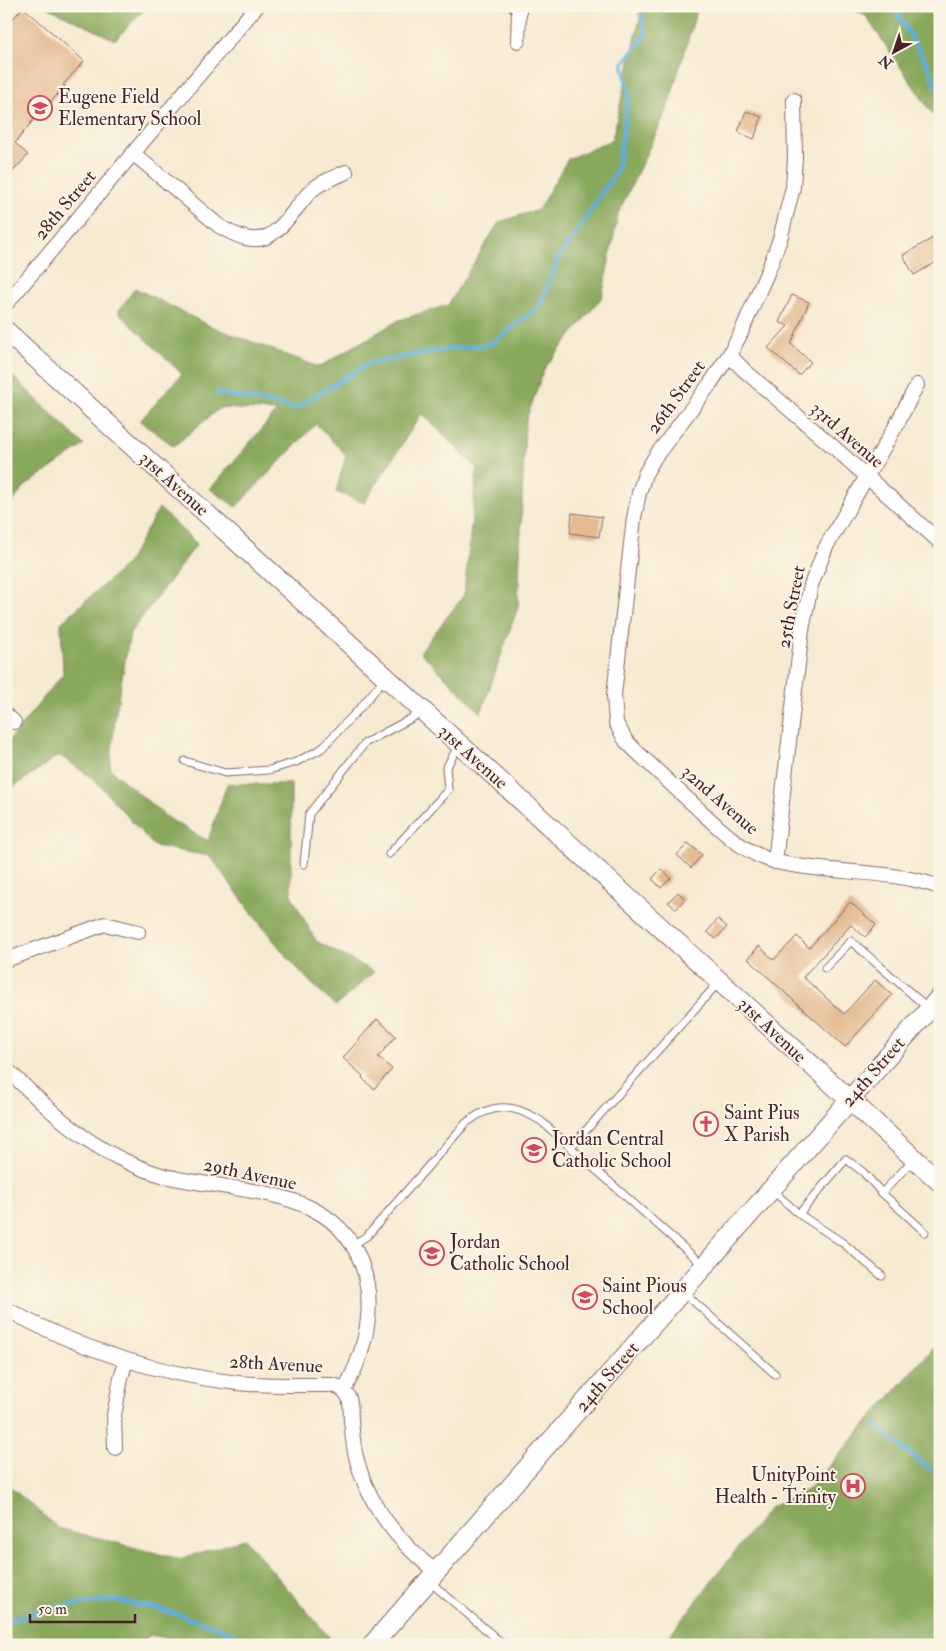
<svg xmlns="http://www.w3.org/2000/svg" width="946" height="1651" font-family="'IM FELL Double Pica',serif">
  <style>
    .forest { fill: #88a85c; stroke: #696444 }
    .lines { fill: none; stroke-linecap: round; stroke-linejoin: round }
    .stream { stroke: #5daed8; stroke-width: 4.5 }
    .building { fill: #e4bb91 }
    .lane-casing { stroke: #866665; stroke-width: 9 }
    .street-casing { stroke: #866665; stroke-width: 16 }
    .secondary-casing { stroke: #866665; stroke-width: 21 }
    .path { stroke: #866665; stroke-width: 2.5; stroke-dasharray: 1 4; stroke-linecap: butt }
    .lane { stroke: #fff; stroke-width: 7 }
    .street { stroke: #fff; stroke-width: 14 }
    .secondary { stroke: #fff; stroke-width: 19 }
    .labels { text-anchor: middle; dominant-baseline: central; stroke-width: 4; stroke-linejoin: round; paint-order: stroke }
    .poi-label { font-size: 19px; fill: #4a1f2b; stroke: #fcf5e5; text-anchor: start }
    .street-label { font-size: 19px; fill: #4a1f2b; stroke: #fcf5e5 }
  </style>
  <rect width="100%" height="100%" fill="#fcf5e5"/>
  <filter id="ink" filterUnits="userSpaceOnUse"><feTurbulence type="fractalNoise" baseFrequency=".02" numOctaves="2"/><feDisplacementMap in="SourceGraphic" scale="10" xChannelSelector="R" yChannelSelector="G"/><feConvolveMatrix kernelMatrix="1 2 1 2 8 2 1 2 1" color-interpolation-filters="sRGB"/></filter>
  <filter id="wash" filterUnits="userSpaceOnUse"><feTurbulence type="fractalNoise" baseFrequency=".0096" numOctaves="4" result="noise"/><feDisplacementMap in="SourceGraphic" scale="20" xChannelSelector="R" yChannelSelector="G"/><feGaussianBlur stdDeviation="1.12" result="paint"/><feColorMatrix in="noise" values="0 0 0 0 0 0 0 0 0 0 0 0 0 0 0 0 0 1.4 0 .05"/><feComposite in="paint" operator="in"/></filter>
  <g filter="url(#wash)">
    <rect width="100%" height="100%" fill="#f6ead1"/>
    <path class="forest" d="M45,6H148L115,40Z
      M643,6H698L667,110L618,214L602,297L544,369L525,423L518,607L481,713L420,652L464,595L477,469L422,413L364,503L336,492L346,455L316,424L236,507L210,489L277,411L220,408L174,446L140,421L182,374L118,312L135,288L210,326L319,367L399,320L448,305L499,222L538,210L568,159L612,140Z
      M846,6H936L940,12V125L865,15Z
      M6,370L84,445L24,487L6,511Z
      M159,508L197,544L130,633L115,717L110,769L166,817L208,841L227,784H291V895L316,941L374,972L336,1006C286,963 249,909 210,856L154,846L94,779L59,755L9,790L6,788V744L63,674L61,623L127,564Z
      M940,1340V1645H662L769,1508L809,1489Z
      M6,1483L58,1528L179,1559L245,1539L335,1644L185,1645L180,1642L151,1635L136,1645H6Z"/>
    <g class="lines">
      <path class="stream" d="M893,6L928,66L940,95
        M218,393L296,408L367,364L441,350L491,344L540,306L557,261L617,170L629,94L623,64L646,35L639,6
        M875,1424L916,1459L940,1474
        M6,1621L51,1608L114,1600L160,1609L220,1628L256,1645"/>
    </g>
    <g id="blocks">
      <path class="building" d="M23,7L84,61L63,85L65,86L48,105L46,104L15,143L28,155L6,179V27Z
        M746,111L762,117L754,139L738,132Z
        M940,234V260L914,275L903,255Z
        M792,295L809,302L791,344L811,362L799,375L768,348L788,326L779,322Z
        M572,513L602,517L599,537L570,533Z
        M688,843L702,855L691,868L677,855Z
        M661,869L671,878L661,888L652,879Z
        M678,892L685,899L676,909L668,902Z
        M850,902L876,925L865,937L851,925L803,977L844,1014L875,980L892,995L845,1047L748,959L759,946L774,960L797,936L809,948Z
        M718,919L727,927L716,939L707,932Z
        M377,1019L396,1036L378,1057L392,1069L374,1089L362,1078L363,1076L343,1058Z"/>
    </g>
  </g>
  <g filter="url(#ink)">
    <use href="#blocks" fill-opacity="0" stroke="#866665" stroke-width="1"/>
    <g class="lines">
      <defs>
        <path id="lane" d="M185,761L225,773L269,770L296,762L321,749L361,707L385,678
          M389,854L448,790L446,768L459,745
          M304,864L309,814L365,743L423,712
          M825,968L851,941L929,1009
          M571,1147L719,982
          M772,1190L799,1214L843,1243L882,1276
          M882,1193L914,1159
          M799,1214L846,1159L863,1172L882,1193L925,1232
          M354,1244L367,1236L466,1123C493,1102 514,1104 541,1121L703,1265
          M682,1291L775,1374
          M430,1582L504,1645"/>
        <path id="street" d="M516,6L519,11L518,41
          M794,100L795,158L793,187L780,239L770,266L740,335L729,355L710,384L655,457L645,474L639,493L634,518L627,579L614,695L616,723L626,741L637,752C656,770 674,787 693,804C718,827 743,854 777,862C831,875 886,868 940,887
          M134,154L219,226C261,251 272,239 299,205C303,200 307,194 312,190C320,182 336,177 346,172
          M6,304L257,6
          M729,355L745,371L837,450L940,542
          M6,715L14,722
          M775,862L802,630L811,585L826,547L897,424L917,385
          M6,960L105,924L138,932
          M6,1069C42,1102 75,1137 119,1158C133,1165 150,1172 165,1176C242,1195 350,1183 367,1285C373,1319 362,1360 344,1390
          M6,1309C77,1348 157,1374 238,1383C269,1386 302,1385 333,1385C340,1387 345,1390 348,1396C352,1403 350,1412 351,1419C352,1432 353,1444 356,1457C368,1505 398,1542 436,1572
          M115,1448L114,1415L121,1378L126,1360"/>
        <path id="secondary" d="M6,331L940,1182
          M372,1645L940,997"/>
      </defs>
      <use href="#lane" class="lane-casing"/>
      <use href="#street" class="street-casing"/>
      <use href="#secondary" class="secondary-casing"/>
      <path class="path" d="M6,224L10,228"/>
      <use href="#lane" class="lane"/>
      <use href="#street" class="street"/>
      <use href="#secondary" class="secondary"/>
    </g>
  </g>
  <defs>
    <symbol id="school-ring" viewBox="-11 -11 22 22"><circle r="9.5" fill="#fcf5e5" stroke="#d1495b" stroke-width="1.5"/><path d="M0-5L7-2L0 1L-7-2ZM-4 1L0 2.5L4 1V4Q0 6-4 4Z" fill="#d1495b"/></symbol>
    <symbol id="church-ring" viewBox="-11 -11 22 22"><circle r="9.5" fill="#fcf5e5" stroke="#d1495b" stroke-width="1.5"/><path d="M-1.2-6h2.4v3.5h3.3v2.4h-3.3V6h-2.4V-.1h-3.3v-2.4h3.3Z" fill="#d1495b"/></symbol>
    <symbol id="hospital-ring" viewBox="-11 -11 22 22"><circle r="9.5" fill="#fcf5e5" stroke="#d1495b" stroke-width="1.5"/><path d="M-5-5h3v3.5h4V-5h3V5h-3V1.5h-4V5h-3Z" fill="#d1495b"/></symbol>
  </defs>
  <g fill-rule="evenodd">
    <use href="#school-ring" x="26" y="94" width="28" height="28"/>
    <use href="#church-ring" x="692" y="1110" width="28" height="28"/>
    <use href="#school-ring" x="520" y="1136" width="28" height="28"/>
    <use href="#school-ring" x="418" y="1239" width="28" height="28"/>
    <use href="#school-ring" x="571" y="1283" width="28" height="28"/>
    <use href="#hospital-ring" x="839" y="1472" width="28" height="28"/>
  </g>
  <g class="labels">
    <g class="poi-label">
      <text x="58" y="97">Eugene Field<tspan x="58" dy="22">Elementary School</tspan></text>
      <text x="724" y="1113">Saint Pius<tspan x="724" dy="22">X Parish</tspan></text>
      <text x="552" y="1139">Jordan Central<tspan x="552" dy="22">Catholic School</tspan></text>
      <text x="450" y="1242">Jordan<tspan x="450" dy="22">Catholic School</tspan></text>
      <text x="602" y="1286">Saint Pious<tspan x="602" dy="22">School</tspan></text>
      <text x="836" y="1475" text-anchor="end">UnityPoint<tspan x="836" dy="22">Health - Trinity</tspan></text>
    </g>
    <g class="street-label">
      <text transform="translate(65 205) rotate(-50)">28th Street</text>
      <text transform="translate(676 397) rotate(-54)">26th Street</text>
      <text transform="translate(847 435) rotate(41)">33rd Avenue</text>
      <text transform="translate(174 484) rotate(42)">31st Avenue</text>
      <text transform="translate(791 607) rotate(-79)">25th Street</text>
      <text transform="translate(473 757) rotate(42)">31st Avenue</text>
      <text transform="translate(720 800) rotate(41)">32nd Avenue</text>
      <text transform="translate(772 1030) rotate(43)">31st Avenue</text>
      <text transform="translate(873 1072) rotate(-49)">24th Street</text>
      <text transform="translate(250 1174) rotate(12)">29th Avenue</text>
      <text transform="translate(276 1364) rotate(3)">28th Avenue</text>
      <text transform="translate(607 1377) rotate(-49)">24th Street</text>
    </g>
  </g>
  <rect width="946" height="1651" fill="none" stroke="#fcf5e5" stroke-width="25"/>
  <g transform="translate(894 52) rotate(220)" stroke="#fcf5e5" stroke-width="4" paint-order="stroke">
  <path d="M0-4L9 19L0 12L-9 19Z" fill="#4a1f2b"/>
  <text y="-8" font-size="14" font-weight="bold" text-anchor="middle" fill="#4a1f2b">N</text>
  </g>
  <path d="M30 1614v8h105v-8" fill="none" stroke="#4a1f2b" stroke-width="2.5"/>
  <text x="38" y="1614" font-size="15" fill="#4a1f2b" stroke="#fcf5e5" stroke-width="4" paint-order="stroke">50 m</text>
</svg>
